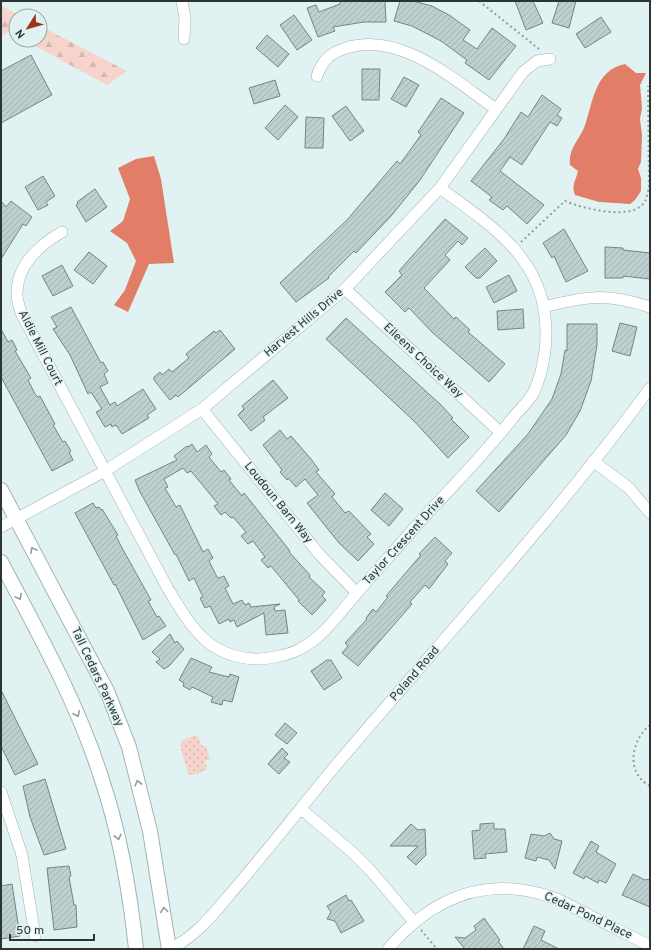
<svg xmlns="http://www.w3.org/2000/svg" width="651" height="950" font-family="Overpass,sans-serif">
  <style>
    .forest { fill: url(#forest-firs) }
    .park { fill: url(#park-dots) }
    .water { fill: #e27e67 }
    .building { fill: url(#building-hatch); stroke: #748584 }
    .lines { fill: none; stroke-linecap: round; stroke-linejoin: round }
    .minor-casing { stroke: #a2b4b3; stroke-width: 12 }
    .major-casing { stroke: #a2b4b3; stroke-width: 16 }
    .path { stroke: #929f9f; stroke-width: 2; stroke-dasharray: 2 3; stroke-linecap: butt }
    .minor { stroke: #fff; stroke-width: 11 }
    .major { stroke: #fff; stroke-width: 14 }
    .oneway { stroke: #969a9a }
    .labels { text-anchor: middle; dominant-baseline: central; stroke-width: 3; stroke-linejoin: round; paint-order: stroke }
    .street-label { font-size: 12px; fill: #2d3434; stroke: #e0f2f1 }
  </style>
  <defs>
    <pattern id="forest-firs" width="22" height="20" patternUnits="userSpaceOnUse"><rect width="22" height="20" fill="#f6d4cc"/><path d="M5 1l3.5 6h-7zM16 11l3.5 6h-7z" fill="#d3b7b0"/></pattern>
    <pattern id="park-dots" width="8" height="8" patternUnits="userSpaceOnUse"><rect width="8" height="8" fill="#f6d4cc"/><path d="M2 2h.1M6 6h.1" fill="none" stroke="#d3b7b0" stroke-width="1.8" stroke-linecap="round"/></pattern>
    <pattern id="building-hatch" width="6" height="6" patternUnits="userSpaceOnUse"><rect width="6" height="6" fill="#bdcfce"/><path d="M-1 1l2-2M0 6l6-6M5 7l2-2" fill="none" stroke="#a3b2b2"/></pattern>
  </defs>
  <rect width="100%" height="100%" fill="#e0f2f1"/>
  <path class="forest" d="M1,6L21,16H16V36L9,32L1,36Z
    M40,26L127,71L107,85L24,40H40Z"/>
  <path class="park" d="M195,735L198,737L202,746H206L210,759L205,761L207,768C203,773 194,776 188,774L180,745L183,740Z"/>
  <path class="water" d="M625,64L636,73H646L640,85L642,108L640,119L642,135L641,162L638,169L641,178V191L635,200L630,204L599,202L575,195C571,184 576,181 578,171L570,165C568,150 578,141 584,128C593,104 594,70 625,64Z
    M154,156L161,179L174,263L149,264L128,312L114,305L125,290L136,261L127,243L110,231L123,221L130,199L118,168L136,159Z"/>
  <path class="building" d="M340,1H385L386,22H364L333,27L335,31L318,37L307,8L316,5L319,12L340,4Z
    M400,1H413L432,6L449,15L470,30L463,40L477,49L492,28L516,46L489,80L465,63L467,60L441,41L412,26L394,21Z
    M515,1H533L543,23L526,30Z
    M559,1H576L569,28L552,23Z
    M294,15L312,40L297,50L280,25Z
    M601,17L611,32L585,48L576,34Z
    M267,35L289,54L278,67L256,48Z
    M31,55L52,95L1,123V71Z
    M362,69H380L379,100H362Z
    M404,77L419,85L406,107L391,99Z
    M275,80L280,96L254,104L249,88Z
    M542,95L561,109L557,115L562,118L557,126L550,122L522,165L510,157L500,171L544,205L527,224L507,206L503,210L489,200L492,197L471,181L504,139L521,112L528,117Z
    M441,98L464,113L420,180L392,215L356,253L354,251L328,277L329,278L296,302L280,283L347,220L397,161L400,164L421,135L418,132Z
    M285,105L298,117L278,140L265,128Z
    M346,106L364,131L350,141L332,116Z
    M306,117L324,118L323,148H305Z
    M43,176L55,196L46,202L48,205L38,210L25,187Z
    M95,189L107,207L86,222L76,205L78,204L77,202Z
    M1,201L6,207L11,201L32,217L26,226L23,224L1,259Z
    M445,219L468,238L462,245L458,241L445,255L450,260L424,288L454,319L456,317L470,330L468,332L505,364L489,382L432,332L409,308L405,312L385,292L402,275L399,271Z
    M564,229L588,271L566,282L554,256L552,258L543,243Z
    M605,247L623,248V250L650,253V279L623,276V278H605Z
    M485,248L497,261L480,278H476L465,267Z
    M89,252L107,266L93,284L74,270Z
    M62,265L73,286L53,296L42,276Z
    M509,275L517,291L494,303L486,287Z
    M71,307L101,363L103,362L108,371L104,374L108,383L100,387L110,405L115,402L117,406L143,389L156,409L147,415L149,418L122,434L116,425L112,427L111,424L105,427L96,412L102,409L91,392L88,394L70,355L53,329L57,327L51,317Z
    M523,309L524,328L498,330L497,311Z
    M346,318L441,405L453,418L451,419L469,437L448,458L414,421L326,339Z
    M620,323L637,327L630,356L612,351Z
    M567,324H597V345L591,381L580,411L566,435L499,512L476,491L528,434L552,399L561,374L565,350L567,351Z
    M1,329L8,342L12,340L17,350L15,351L31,378L28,380L35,394L38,397L40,396L55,424L53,425L63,442L65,441L71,451L69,452L73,460L52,471L1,377Z
    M220,330L235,349L178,397L176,395L170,400L154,380V377L160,372L162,375L169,369L172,372L189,358L186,354L214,331L216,333Z
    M273,380L288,398L263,417L265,420L251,431L238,415L244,409L242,406Z
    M280,430L287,439L291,436L311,459L319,470L316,472L335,494L332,497L345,513L349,511L371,534L367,537L374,544L358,561L339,543L307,503L318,495L305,479L296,487L288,478L287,480L280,472L282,470L263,445Z
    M192,444L197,452L206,445L212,454L209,457L221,472L224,470L231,479L229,480L242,496L244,493L290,551L289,552L310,575L309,577L325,592L322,596L326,600L312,615L298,601L299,600L271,566L268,568L261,560L265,557L253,541L248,544L241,536L246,532L233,517L231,518L225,512L221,515L214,506L218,504L191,471L187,473L183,468L164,479L168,487L165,488L176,507L180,505L203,552L208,549L213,558L209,561L217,577L219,578L224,576L229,586L225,588L233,604L242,600L245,605L249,603L251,607L280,604L274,607L275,611L285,610L288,633L266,635L264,613L237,627L234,620L230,622L229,619L219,624L210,606L205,608L200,598L203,597L194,578L189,581L176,554L175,555L139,490L135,480L177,460L174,456L187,446L188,447Z
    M385,493L403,509L389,526L371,510Z
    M93,503L96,508L99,507L101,510L102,509L118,535L116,536L121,546L151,600L148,601L157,617L159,616L166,626L143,640L115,584L114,585L75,513Z
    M435,537L452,553L445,561L448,564L429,589L425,585L410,602L412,604L358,666L342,653L348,646L345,643L367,619L366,618L373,609L376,612L388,597L386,596L421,555L419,554Z
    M170,634L175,643L177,641L184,649L169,666L164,669L156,662L160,659L152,652Z
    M191,658L212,667L209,672L229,677L230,674L239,677L232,702L223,700L222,705L211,702L213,697L192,687L190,690L183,686L184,683L179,680Z
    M327,660H331L342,678L324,690L311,671Z
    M1,690L38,764L15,775L1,746Z
    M285,723L297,733L287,744L275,735Z
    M282,748L288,754L284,758L290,762L279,774L268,764Z
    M45,779L66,849L44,855L30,817L23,786Z
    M494,823V829H505L507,852L485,854L486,858L474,859L472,831L480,830V824Z
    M411,824L418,830L425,829L426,855L416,865L407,857L418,846H390Z
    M550,833L554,839L562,841L555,869L549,860L537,857L536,861L525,858L531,834L544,836Z
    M591,841L599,846L596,852L616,864L606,883L599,880L598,883L585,876L584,879L573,873Z
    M69,866L71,876L69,877L74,905H76L77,927L54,930L47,868Z
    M633,874L645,880L650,879V907L622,895Z
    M12,884L20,936L1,939V886Z
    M346,895L349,901L351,900L364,921L341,933L335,921L327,919L331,912L327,906Z
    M484,918L500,940L498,941L504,949H465L455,937L465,938L476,930L474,926Z
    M534,926L545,931L541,940L559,949H523Z"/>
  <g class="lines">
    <defs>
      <path id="minor" d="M182,1L185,18L184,39
        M317,76C322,61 330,53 346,48C401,31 454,80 496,109
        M62,232C39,245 16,266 17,295C17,301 20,308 21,313L168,589C190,625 207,657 256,659C268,659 289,655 300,649C324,637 340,612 357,593C376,571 396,549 415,527C448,491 482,457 512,419C519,410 529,401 534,392C544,369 548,341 545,317C539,254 486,222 440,188
        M345,289L501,433
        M543,307C588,296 605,293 650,307
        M202,409L319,554L357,593
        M593,461L629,488L650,513
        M1,527L105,471L202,409L345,289L440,188L523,72L537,61L550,59
        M1,792L22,855L35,936
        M301,809L352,852L371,871L414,922
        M170,949C199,935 217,909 237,886C271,846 303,805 336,765C442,640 553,520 650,388
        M388,949C432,897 487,874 554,898C565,902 576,909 587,914C608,925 629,935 650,946"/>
      <path id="major" d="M1,490L107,691L129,747L150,831L169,949
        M1,562C38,633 78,703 102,780C120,834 130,892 136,949"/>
    </defs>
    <use href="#minor" class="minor-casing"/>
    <use href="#major" class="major-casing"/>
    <path class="path" d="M479,1L539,49
      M521,242L565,201C581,208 628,220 642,205C647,201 647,194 649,188L648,86
      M650,725C631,740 625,773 650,786
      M421,930L437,949"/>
    <use href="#minor" class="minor"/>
    <use href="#major" class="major"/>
  </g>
  <defs><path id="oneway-chevron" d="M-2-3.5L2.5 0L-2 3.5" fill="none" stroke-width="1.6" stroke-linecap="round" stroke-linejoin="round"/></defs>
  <g class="oneway">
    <use href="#oneway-chevron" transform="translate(33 550) rotate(-118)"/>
    <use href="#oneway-chevron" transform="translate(19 597) rotate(62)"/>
    <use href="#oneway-chevron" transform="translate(77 714) rotate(65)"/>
    <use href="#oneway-chevron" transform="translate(138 783) rotate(-104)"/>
    <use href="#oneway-chevron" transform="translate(118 837) rotate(78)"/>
    <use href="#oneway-chevron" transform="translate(164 910) rotate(-98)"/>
  </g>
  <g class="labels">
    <g class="street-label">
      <text transform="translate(304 323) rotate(-40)">Harvest Hills Drive</text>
      <text transform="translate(40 348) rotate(63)">Aldie Mill Court</text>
      <text transform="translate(423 361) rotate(43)">Eileens Choice Way</text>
      <text transform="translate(278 503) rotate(51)">Loudoun Barn Way</text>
      <text transform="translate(404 541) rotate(-48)">Taylor Crescent Drive</text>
      <text transform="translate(415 674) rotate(-49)">Poland Road</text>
      <text transform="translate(97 677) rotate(65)">Tall Cedars Parkway</text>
      <text transform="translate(588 916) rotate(25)">Cedar Pond Place</text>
    </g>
  </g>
  <rect width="651" height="950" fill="none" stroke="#2d3434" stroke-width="4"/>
  <g transform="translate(28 28) rotate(233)"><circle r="19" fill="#e0f2f1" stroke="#98a6a5"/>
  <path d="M0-3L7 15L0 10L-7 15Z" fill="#9d341e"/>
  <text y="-6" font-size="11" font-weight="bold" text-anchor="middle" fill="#2d3434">N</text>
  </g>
  <path d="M10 934v6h84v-6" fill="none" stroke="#2d3434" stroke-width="2"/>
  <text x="16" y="934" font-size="12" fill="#2d3434" stroke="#e0f2f1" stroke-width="3" paint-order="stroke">50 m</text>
</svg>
